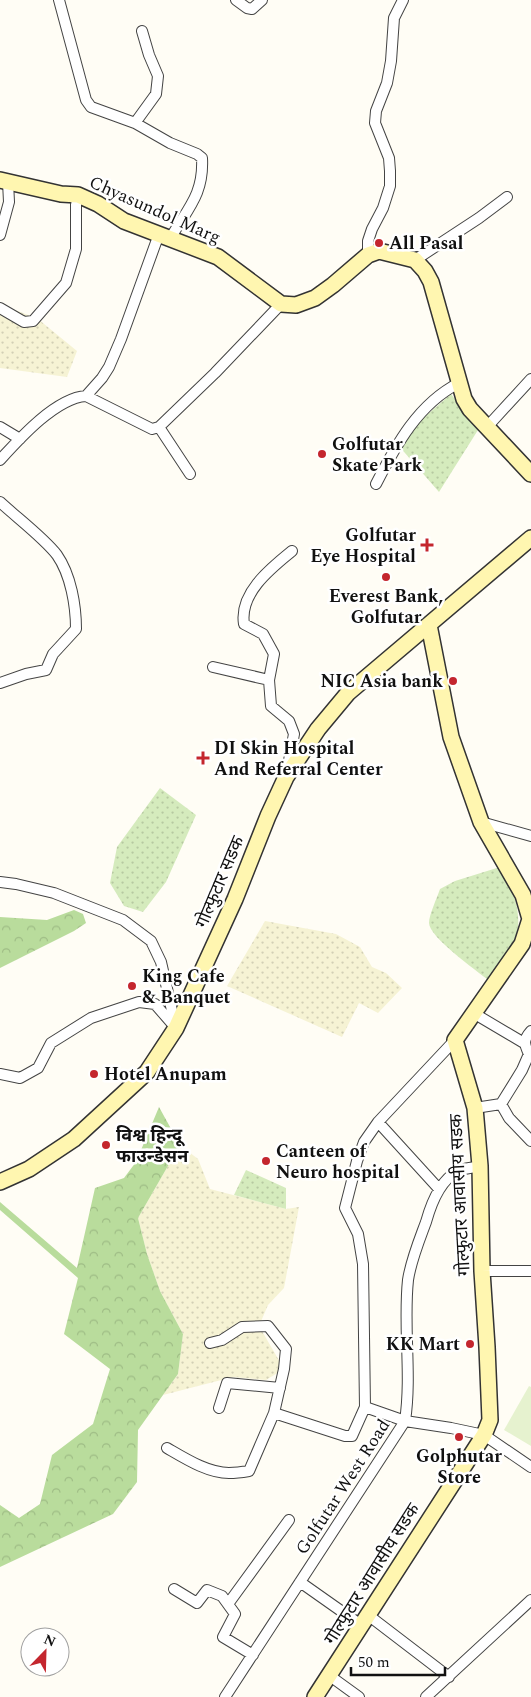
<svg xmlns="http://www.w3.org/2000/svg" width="531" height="1697" font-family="Spectral,'Noto Sans Devanagari',serif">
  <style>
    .farmland { fill: url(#farmland-dots) }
    .grass { fill: url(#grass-dots) }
    .forest { fill: url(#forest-crowns) }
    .pitch { fill: #e6f2cf }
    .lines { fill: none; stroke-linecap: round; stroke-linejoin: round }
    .street-casing { stroke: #444; stroke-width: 12 }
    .secondary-casing { stroke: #333; stroke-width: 18 }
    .street { stroke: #fff; stroke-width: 10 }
    .secondary { stroke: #fff6b0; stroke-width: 15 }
    .poi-dot { fill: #c4262e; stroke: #fff; stroke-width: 2 }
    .labels { text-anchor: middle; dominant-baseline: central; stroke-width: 5; stroke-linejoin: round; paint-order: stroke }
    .street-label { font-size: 18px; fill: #111; stroke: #fff }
    .poi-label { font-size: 18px; font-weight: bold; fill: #111; stroke: #fff; text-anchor: start }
  </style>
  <defs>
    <pattern id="farmland-dots" width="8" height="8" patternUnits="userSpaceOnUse" patternTransform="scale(1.25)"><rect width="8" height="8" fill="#f6f3d4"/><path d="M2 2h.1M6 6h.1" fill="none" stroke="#d2cfb5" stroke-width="1.8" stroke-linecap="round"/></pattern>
    <pattern id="grass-dots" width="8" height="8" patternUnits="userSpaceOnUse" patternTransform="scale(1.25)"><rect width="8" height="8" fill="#d5ebbd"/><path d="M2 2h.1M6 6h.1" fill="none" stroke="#b6c8a1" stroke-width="1.8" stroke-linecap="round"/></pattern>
    <pattern id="forest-crowns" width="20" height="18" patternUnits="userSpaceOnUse" patternTransform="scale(1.25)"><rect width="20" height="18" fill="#b9dc9c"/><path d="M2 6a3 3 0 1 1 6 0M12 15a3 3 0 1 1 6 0" fill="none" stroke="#9ebc85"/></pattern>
  </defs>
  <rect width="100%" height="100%" fill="#fffdf5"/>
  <path class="farmland" d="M0,304L38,319L77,351L67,377L0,368Z
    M265,921L336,934L360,947L372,967L386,973L402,988L378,1013L359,1003L342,1037L227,986Z
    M180,1145L198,1159L210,1189L286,1209L299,1207L284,1288L268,1305L259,1326L284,1369L266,1380L233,1377L163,1395L178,1374L183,1334L160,1291L147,1254L138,1218Z"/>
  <path class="grass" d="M451,394L478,430L439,492L398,445L405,434Z
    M160,788L196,815L166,882L143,912L124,906L110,883L117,847Z
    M500,867C510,883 520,906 518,926C516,944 498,966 488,980C476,970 429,937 429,923C429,915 437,898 440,889L455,881Z
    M246,1170L286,1188V1209L234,1195Z"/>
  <path class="forest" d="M74,910L83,914L86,923L74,931L0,968V917L47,920Z
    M159,1107L180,1145L138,1218L147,1254L160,1291L183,1334L178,1374L138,1430L137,1482L113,1514L0,1567V1505L19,1518L40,1504L52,1455L93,1424L110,1369L64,1334L78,1278L0,1210V1202L77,1268L95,1188L124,1178L136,1162Z"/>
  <path class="pitch" d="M529,1386L531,1387V1446L504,1430Z"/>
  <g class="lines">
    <defs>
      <path id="street" d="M59,0L86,100L91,107L135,123L170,143L197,154L202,158C204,195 187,209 170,239
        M236,0L247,8L252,9L262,0
        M135,123L156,94L158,76L149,55L142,31
        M159,234L121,339L109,367L102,378L86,396L152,429L159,427L215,373L281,304
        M0,235L9,202L8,182
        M368,255V241L372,229L383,208L390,186V171L389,158L375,123L376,111L387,83L391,61L394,18L403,0
        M415,260L479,218L507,197
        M0,308L24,322L33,321L66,283L76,249V205L78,195
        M0,427L20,439
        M159,427L190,474
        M487,427L531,379
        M0,460C20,438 56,398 86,396
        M376,484C396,445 418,404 459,383
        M0,502C16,517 44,538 57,555C71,575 76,606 76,629L53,654L46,670L26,674L0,683
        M213,667L269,680L271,706L289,721L294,734L287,771
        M269,680L274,654L263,634L244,624C239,593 271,568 292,551
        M481,822L531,836
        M0,882L16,884L54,893L123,920L151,941L161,962L176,1028
        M475,1014L524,1043
        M531,1031C523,1040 524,1044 529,1054L522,1070L501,1104L509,1118L531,1141
        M0,1074L20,1078L38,1068L51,1043L91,1018L139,1002L155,1004L175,1027
        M475,1108L501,1104
        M378,1122L439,1189
        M480,1166C473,1168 464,1168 458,1171C440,1180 431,1204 426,1222C419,1241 411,1260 408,1280C403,1327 412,1374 405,1421L451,1428L484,1435L531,1467
        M482,1271H531
        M210,1343L222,1340L242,1327L268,1326L286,1349L284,1369L274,1413
        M219,1408L227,1383L280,1388
        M167,1448C186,1459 208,1473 229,1473C236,1473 243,1472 249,1471L274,1413L345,1436H352L365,1407
        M300,1582L361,1625
        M174,1589L197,1603L207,1590L222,1596L235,1614L223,1637L253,1655
        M228,1604L289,1520
        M368,1615L449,1677
        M330,1676L359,1697
        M225,1697L405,1421L365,1407L363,1264L358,1234L345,1208L357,1161L364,1142L378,1122L455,1040
        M426,1697L531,1600"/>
      <path id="secondary" d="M0,180L61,194L78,195L98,204L124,221L218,257L281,304L296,305L315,298L333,285L368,255L379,251L415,260L425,271L431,282L464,399L470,409L531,474
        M0,1182L29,1169L74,1139L147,1072L176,1028L235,899L268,816L286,777L318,729L348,693L531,538
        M315,1697L484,1435L490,1420L487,1347L482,1271L480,1166L475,1108L455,1040L522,944L530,919L523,895L481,822L451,737L429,625"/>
    </defs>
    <use href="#street" class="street-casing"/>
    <use href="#secondary" class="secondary-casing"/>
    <use href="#street" class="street"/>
    <use href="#secondary" class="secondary"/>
  </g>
  <g class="poi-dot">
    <circle cx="379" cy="243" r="5"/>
    <circle cx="322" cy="454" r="5"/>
    <path d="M424.5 537.5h5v5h5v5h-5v5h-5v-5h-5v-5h5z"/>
    <circle cx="386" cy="577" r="5"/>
    <circle cx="453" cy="681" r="5"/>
    <path d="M200.5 750.5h5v5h5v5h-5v5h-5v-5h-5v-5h5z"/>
    <circle cx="132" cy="986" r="5"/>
    <circle cx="94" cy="1074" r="5"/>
    <circle cx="106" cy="1145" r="5"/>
    <circle cx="266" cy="1161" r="5"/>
    <circle cx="470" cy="1344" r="5"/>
    <circle cx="459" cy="1437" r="5"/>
  </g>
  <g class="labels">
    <g class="street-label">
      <text transform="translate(155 210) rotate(24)">Chyasundol Marg</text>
      <text transform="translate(220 882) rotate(-67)">गोल्फुटार सडक</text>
      <text transform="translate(460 1195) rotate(-93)">गोल्फुटार आवासीय सडक</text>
      <text transform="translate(343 1487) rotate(-57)">Golfutar West Road</text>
      <text transform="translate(372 1574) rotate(-58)">गोल्फुटार आवासीय सडक</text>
    </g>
    <g class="poi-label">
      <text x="389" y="243">All Pasal</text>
      <text x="332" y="444">Golfutar<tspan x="332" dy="21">Skate Park</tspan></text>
      <text x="416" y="535" text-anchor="end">Golfutar<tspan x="416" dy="21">Eye Hospital</tspan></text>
      <text x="386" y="596" text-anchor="middle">Everest Bank,<tspan x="386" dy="21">Golfutar</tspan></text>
      <text x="443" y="681" text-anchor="end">NIC Asia bank</text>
      <text x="214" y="748">DI Skin Hospital<tspan x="214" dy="21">And Referral Center</tspan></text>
      <text x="142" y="976">King Cafe<tspan x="142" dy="21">&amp; Banquet</tspan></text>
      <text x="104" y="1074">Hotel Anupam</text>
      <text x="116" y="1135">विश्व हिन्दू<tspan x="116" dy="21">फाउन्डेसन</tspan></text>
      <text x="276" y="1151">Canteen of<tspan x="276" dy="21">Neuro hospital</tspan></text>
      <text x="460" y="1344" text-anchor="end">KK Mart</text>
      <text x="459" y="1456" text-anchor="middle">Golphutar<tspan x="459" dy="21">Store</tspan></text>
    </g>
  </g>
  <g transform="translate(45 1652) rotate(23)"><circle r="24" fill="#ffffff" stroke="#a0a0a0"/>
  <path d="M0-4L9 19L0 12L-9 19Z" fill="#c4262e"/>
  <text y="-8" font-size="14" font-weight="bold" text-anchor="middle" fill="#111111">N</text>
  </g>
  <path d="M351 1667v8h94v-8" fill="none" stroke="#111111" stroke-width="2.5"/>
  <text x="358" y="1667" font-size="15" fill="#111111" stroke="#ffffff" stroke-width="4" paint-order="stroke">50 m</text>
</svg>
